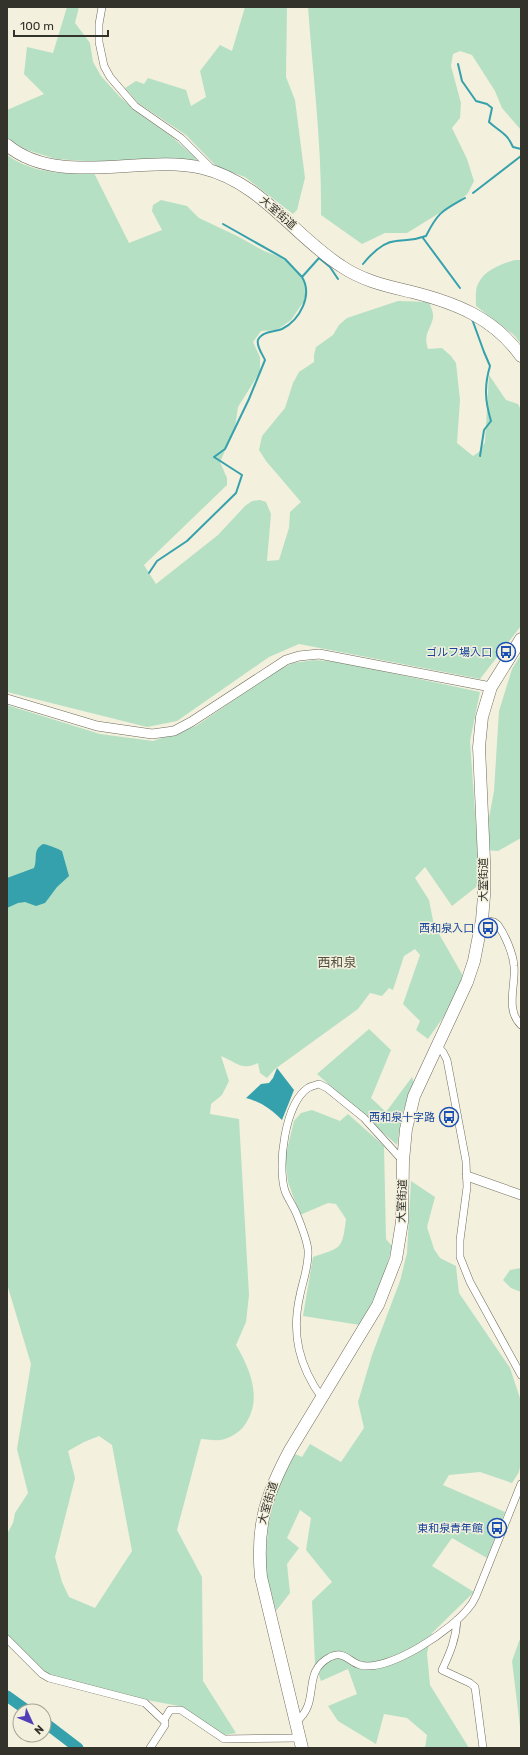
<svg xmlns="http://www.w3.org/2000/svg" width="528" height="1755" font-family="Rubik,'Noto Sans JP',sans-serif">
  <style>
    .green { fill: #b6e0c4; fill-rule: evenodd }
    .water { fill: #35a1ac }
    .lines { fill: none; stroke-linecap: round; stroke-linejoin: round }
    .stream { stroke: #35a1ac; stroke-width: 2 }
    .river { stroke: #35a1ac; stroke-width: 11 }
    .minor-casing { stroke: #6e6b5b; stroke-width: 8 }
    .tertiary-casing { stroke: #6e6b5b; stroke-width: 10 }
    .primary-casing { stroke: #6e6b5b; stroke-width: 13 }
    .minor { stroke: #fff; stroke-width: 7 }
    .tertiary { stroke: #fff; stroke-width: 9 }
    .primary { stroke: #fff; stroke-width: 12 }
    .labels { text-anchor: middle; dominant-baseline: central; stroke-width: 3; stroke-linejoin: round; paint-order: stroke }
    .street-label { font-size: 11px; fill: #33322b; stroke: #f3f0dd }
    .transit-label { font-size: 11px; fill: #164399; stroke: #f3f0dd; text-anchor: end }
    .quarter-label { font-size: 13px; fill: #525040; stroke: #f3f0dd }
  </style>
  <rect width="100%" height="100%" fill="#f3f0dd"/>
  <path class="green" d="M67,7H79L75,23L90,43L93,62L101,76L120,97L144,117L171,136L197,159L192,162H100L56,159L27,150L8,140L7,110L44,94L24,74L27,47L53,53Z
    M245,7H287L286,77L295,100L305,178L297,210L293,214L245,177L217,167L186,135L138,103L125,88L136,81L144,84L148,78L186,90L191,106L206,97L200,71L220,45L232,51Z
    M308,7H521V130L502,108L495,91L472,55L460,51L453,54L451,66L461,103L460,118L452,128L467,159L474,181L468,193L462,199L407,233H385L362,244L321,215C322,146 313,77 308,7Z
    M7,155C34,174 63,174 94,173L129,243L162,230L152,211L153,205L161,200L187,206L199,218L237,236L264,251L283,258L305,281L307,292L304,301L291,320L277,330L261,331L253,342L260,357V372L238,407L235,428L220,462L227,478V485L144,565L156,584L218,535L245,506L252,501L260,500L266,502L271,514L267,561L279,560L289,528L290,512L301,502L266,461L259,450L262,436L285,408L293,383L299,372L314,362V355L316,347L333,335L339,325L347,318L398,301L429,302C431,307 434,314 433,318C430,331 423,334 428,349L442,348L451,356L456,363L460,400L457,443L473,456L479,452L485,442L489,375L506,400L518,404L521,410V626L480,679L299,644L269,657L177,721L147,727L7,692Z
    M515,260H521V344L514,335L476,306C476,300 475,289 478,284C484,270 501,264 515,260Z
    M521,654V838L498,851L483,850L494,791L499,711L512,669Z
    M314,660L340,662L480,692L470,741L480,884L452,906L425,867L415,878L429,900L434,925L463,976C458,999 442,1019 428,1039L416,1030L420,1021L403,1004L420,955L415,949L404,956L393,990L389,988L382,996L370,993L358,1009L275,1069L267,1078L260,1073L258,1063C241,1071 236,1062 221,1056L229,1081L222,1095L211,1104L210,1114L239,1119L249,1295L246,1322L236,1345C251,1370 263,1401 244,1426C239,1433 228,1439 220,1440C214,1441 207,1439 201,1439L177,1530L202,1577L203,1681L236,1733L224,1735L179,1706L147,1700L55,1677L45,1672L7,1635V1534L13,1523L15,1513L28,1493L17,1449L31,1364L7,1284V705L100,734L153,741L196,726L276,671L293,663ZM99,1436L112,1445L132,1551L95,1608L69,1597L62,1582L55,1557L75,1478L68,1451L84,1442Z
    M369,1029L391,1050L371,1098L386,1112L412,1077L414,1083L402,1114L397,1145L317,1074Z
    M312,1110L340,1121L348,1114L384,1146L386,1239L392,1246L383,1281L360,1325L303,1316L313,1257C342,1247 342,1250 346,1219L336,1204L328,1203L300,1215L288,1182L285,1158L294,1121L301,1113Z
    M411,1181L435,1197L427,1227L434,1249L440,1258L456,1266L459,1293L510,1368L520,1398L521,1461L519,1472L512,1483L480,1472L449,1475L443,1485L505,1512L487,1558L452,1538L432,1566L474,1592L432,1633L427,1653L430,1685L469,1748H425L427,1735L407,1718L384,1714L376,1744L338,1721L328,1706L357,1694L348,1669L321,1681L315,1664L312,1601L332,1582L306,1550L311,1518L300,1510L287,1538L299,1548L287,1564L290,1593L276,1611L265,1569L268,1528L274,1495L295,1454L302,1457L310,1444L341,1462L364,1428L358,1402L372,1355L400,1281L407,1253Z
    M521,1268V1292L511,1288L503,1280L510,1270Z
    M521,1636V1735L512,1661Z"/>
  <path class="water" d="M43,844C46,844 59,849 62,851L69,876L57,887L45,903L36,906L25,902L18,903L7,908V878L34,868C38,859 32,850 43,844Z
    M277,1068L294,1090L282,1120C271,1109 261,1102 246,1098L261,1084L269,1083L273,1078Z"/>
  <g class="lines">
    <path class="stream" d="M458,64L462,81L476,101L487,104L492,108L489,122C500,132 507,133 513,147L521,149
      M473,193L521,156
      M223,224L285,259L302,277
      M423,238L460,288
      M363,264C371,254 382,242 396,241C409,239 412,241 426,236C438,212 442,211 465,198
      M472,319L484,352L490,366C484,386 485,401 491,421L484,430L480,456
      M149,573L157,561L187,541L236,493L242,475L214,457L225,449L249,399L265,360C263,355 256,346 258,340C262,331 275,332 282,329C300,320 313,295 302,277L319,258L330,267L338,279"/>
    <path class="river" d="M7,1696L28,1711
      M44,1722L78,1748"/>
    <defs>
      <path id="minor" d="M102,7L99,24V42L104,66L110,77L135,106L181,138L212,169
        M482,920L494,922L498,925C505,935 513,953 514,966C516,985 505,1010 521,1025
        M437,1046L443,1052L447,1060L466,1161L467,1187L460,1240V1257L470,1282L521,1375
        M322,1398C299,1366 291,1334 300,1295C303,1280 309,1266 308,1250C307,1240 301,1225 297,1215C294,1207 288,1199 285,1191C277,1166 285,1103 308,1088C311,1086 316,1085 319,1084L327,1088L364,1118L403,1161
        M457,1620C456,1639 450,1653 442,1670L470,1683L475,1687L483,1748
        M7,1639L42,1674L49,1678L145,1703L165,1722V1725L150,1748
        M164,1720L170,1710H181L224,1739L300,1738
        M296,1722C322,1701 300,1673 330,1657C344,1650 349,1662 360,1665C388,1673 454,1629 470,1606C473,1603 474,1599 476,1596L521,1484"/>
      <path id="tertiary" d="M7,699L97,726L152,734L174,731L191,722L286,660L299,656L319,654L491,687
        M467,1176L521,1195"/>
      <path id="primary" d="M7,145C58,188 143,154 202,168C261,182 293,235 341,266C363,281 387,286 412,292C456,303 494,318 521,356
        M302,1748L261,1577C256,1525 266,1495 290,1450L378,1305L396,1259L402,1222L403,1161L406,1129L414,1096L467,982L474,961L482,920L484,896V860L479,747L482,717L491,687L521,639"/>
    </defs>
    <use href="#minor" class="minor-casing"/>
    <use href="#tertiary" class="tertiary-casing"/>
    <use href="#primary" class="primary-casing"/>
    <use href="#minor" class="minor"/>
    <use href="#tertiary" class="tertiary"/>
    <use href="#primary" class="primary"/>
  </g>
  <defs>
    <symbol id="bus-ring" viewBox="-11 -11 22 22"><circle r="9.5" fill="#f3f0dd" stroke="#1a4fb4" stroke-width="1.5"/><path d="M-5-6H5V4H4V6H2V4H-2V6H-4V4H-5ZM-3.5-4V0h7V-4ZM-3.5 1.2v1.5H-2V1.2ZM2 1.2v1.5H3.5V1.2Z" fill="#1a4fb4"/></symbol>
  </defs>
  <g fill-rule="evenodd">
    <use href="#bus-ring" x="495" y="641" width="22" height="22"/>
    <use href="#bus-ring" x="477" y="917" width="22" height="22"/>
    <use href="#bus-ring" x="438" y="1106" width="22" height="22"/>
    <use href="#bus-ring" x="486" y="1517" width="22" height="22"/>
  </g>
  <g class="labels">
    <g class="street-label">
      <text transform="translate(278 213) rotate(41)">大室街道</text>
      <text transform="translate(483 880) rotate(-90)">大室街道</text>
      <text transform="translate(402 1201) rotate(-88)">大室街道</text>
      <text transform="translate(268 1503) rotate(-74)">大室街道</text>
    </g>
    <g class="transit-label">
      <text x="492" y="652">ゴルフ場入口</text>
      <text x="474" y="928">西和泉入口</text>
      <text x="435" y="1117">西和泉十字路</text>
      <text x="483" y="1528">東和泉青年館</text>
    </g>
    <g class="quarter-label">
      <text x="337" y="962">西和泉</text>
    </g>
  </g>
  <rect width="528" height="1755" fill="none" stroke="#33322b" stroke-width="16"/>
  <g transform="translate(32 1723) rotate(134)"><circle r="19" fill="#f3f0dd" stroke="#a6a496"/>
  <path d="M0-3L7 15L0 10L-7 15Z" fill="#523fb7"/>
  <text y="-6" font-size="11" font-weight="bold" text-anchor="middle" fill="#33322b">N</text>
  </g>
  <path d="M14 30v6h94v-6" fill="none" stroke="#33322b" stroke-width="2"/>
  <text x="20" y="30" font-size="12" fill="#33322b" stroke="#f3f0dd" stroke-width="3" paint-order="stroke">100 m</text>
</svg>
